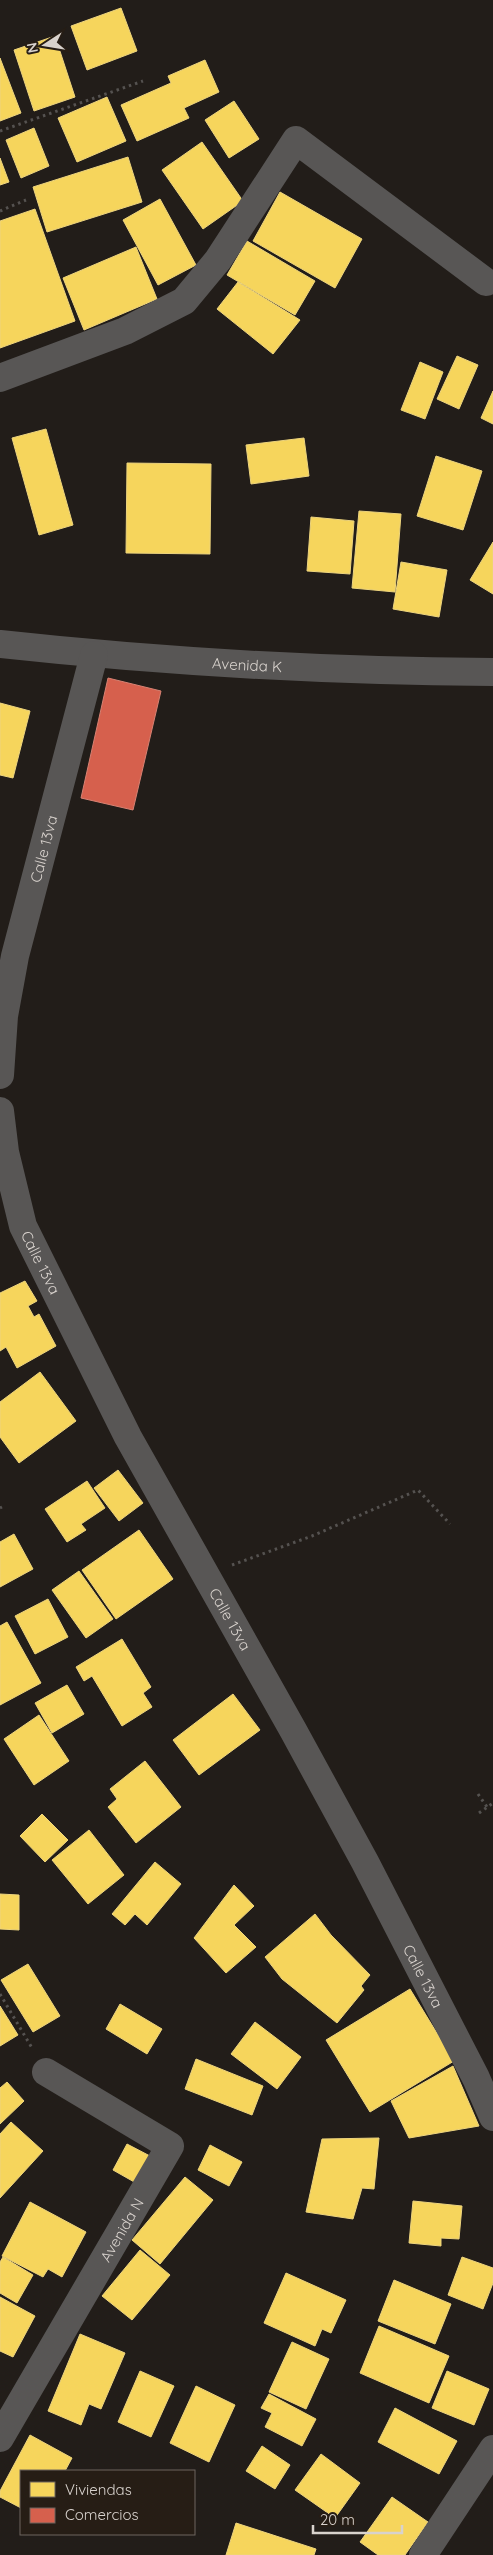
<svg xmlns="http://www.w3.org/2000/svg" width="493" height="2555" font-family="Quicksand,sans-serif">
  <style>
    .homes { fill: #f6d55c; stroke: #edd47e }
    .shops { fill: #d6604d; stroke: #d78273 }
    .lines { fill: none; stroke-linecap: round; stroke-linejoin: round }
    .path { stroke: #555250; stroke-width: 3; stroke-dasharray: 2.5 4; stroke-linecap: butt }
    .minor { stroke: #585655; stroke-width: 28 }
    .labels { text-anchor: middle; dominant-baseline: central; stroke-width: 5; stroke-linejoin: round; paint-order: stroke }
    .street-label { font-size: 15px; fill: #d8d2cd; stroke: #261d15 }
  </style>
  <rect width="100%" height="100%" fill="#221d19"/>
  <path class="homes" d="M121,8L137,51L87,70L71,26Z
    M55,36L75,97L34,111L14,50Z
    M0,58L21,113L0,121Z
    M205,60L219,92L184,108L189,118L137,141L121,105L171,83L168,76Z
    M107,97L126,141L77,162L58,118Z
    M234,101L259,139L229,158L205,120Z
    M34,128L49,166L21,178L6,140Z
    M202,142L243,201L203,229L162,170Z
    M128,157L142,202L47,232L33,187Z
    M0,158L9,182L0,185Z
    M280,192L362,239L335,288L253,241Z
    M160,199L196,265L158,285L123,220Z
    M35,209L75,321L0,348V221Z
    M247,241L315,281L295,315L227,275Z
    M136,247L157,299L84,330L63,278Z
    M238,282L300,320L273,354L217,309Z
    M457,356L478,365L459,409L437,399Z
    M420,362L443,372L425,419L401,410Z
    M493,391V424L481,418Z
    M46,429L73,525L39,535L12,438Z
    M304,438L309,476L251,484L246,445Z
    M436,456L482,471L463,530L417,516Z
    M127,463L211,464L210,554L126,553Z
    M359,511L401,514L395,592L352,588Z
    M311,517L354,521L350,574L307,571Z
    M493,542V594L470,580Z
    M401,562L447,570L439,617L393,609Z
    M0,703L30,711L13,778L0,775Z
    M25,1281L37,1301L28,1306L34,1317L39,1314L56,1346L17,1368L6,1347L0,1351V1293Z
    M40,1372L76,1421L19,1463L0,1437V1402Z
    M118,1470L143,1503L119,1521L94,1488Z
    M87,1481L105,1508L81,1524L86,1530L67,1542L45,1509Z
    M139,1530L173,1579L116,1619L82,1570Z
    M14,1534L33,1569L0,1587V1542Z
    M79,1571L113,1619L86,1638L52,1590Z
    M48,1599L68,1637L35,1654L15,1616Z
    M7,1622L41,1683L0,1705V1626Z
    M122,1639L151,1687L143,1693L152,1707L122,1726L92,1676L84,1681L76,1667Z
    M67,1685L84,1714L52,1733L35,1703Z
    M233,1694L260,1730L199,1775L173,1740Z
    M39,1715L69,1761L34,1785L4,1739Z
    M145,1761L181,1807L136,1843L108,1807L117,1799L110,1789Z
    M42,1814L68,1840L45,1862L20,1836Z
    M89,1830L124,1875L88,1904L52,1860Z
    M155,1862L181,1884L147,1925L135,1914L125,1925L112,1914Z
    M234,1885L254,1906L234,1925L256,1947L226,1973L194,1938Z
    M0,1894L19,1895V1930L0,1929Z
    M315,1914L331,1935L370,1975L361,1986L364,1990L337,2023L282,1979L265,1957Z
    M28,1964L60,2016L33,2032L1,1980Z
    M410,1989L454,2061L370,2112L326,2040Z
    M120,2004L162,2029L147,2054L106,2029Z
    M0,2006L18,2035L0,2046Z
    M255,2022L301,2057L277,2089L231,2054Z
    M196,2059L263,2086L252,2115L185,2089Z
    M453,2066L479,2126L409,2138L391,2101Z
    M7,2082L24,2101L0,2124V2088Z
    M11,2122L43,2151L0,2198V2134Z
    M379,2138L374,2189L362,2188L353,2219L306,2212L322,2139Z
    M127,2144L150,2156L136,2183L113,2170Z
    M210,2145L242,2162L229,2186L198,2170Z
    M185,2177L213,2200L160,2264L132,2240Z
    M413,2201L462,2206L459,2239L441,2238V2246L409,2243Z
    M30,2202L86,2232L62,2277L48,2269L43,2277L2,2256Z
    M140,2250L170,2275L132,2320L102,2296Z
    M3,2257L33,2275L17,2303L0,2293V2262Z
    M462,2257L493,2268V2283L483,2309L448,2295Z
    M286,2273L346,2300L331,2333L322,2329L315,2346L264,2323Z
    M394,2280L451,2304L435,2344L378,2321Z
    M0,2297L35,2316L13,2357L0,2351Z
    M379,2326L449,2356L429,2403L360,2373Z
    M80,2334L125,2353L101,2409L89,2404L81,2425L48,2411Z
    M292,2342L329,2359L306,2409L269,2392Z
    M140,2371L174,2386L151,2437L118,2422Z
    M447,2371L489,2389L474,2425L432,2408Z
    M196,2386L235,2405L209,2462L170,2443Z
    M269,2394L316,2419L302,2446L265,2427L272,2413L261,2408Z
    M395,2408L457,2441L439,2474L378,2442Z
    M30,2435L72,2458L65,2471H21V2508L0,2497V2491Z
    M262,2446L290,2465L275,2489L246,2471Z
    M321,2454L360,2483L335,2518L295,2490Z
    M392,2497L428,2522L405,2555H378L360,2542Z
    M236,2523L316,2549L314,2555H226Z"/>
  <path class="shops" d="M108,678L161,691L133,810L81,798Z"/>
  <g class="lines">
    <path class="path" d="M0,131L143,81
      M0,211L26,200
      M0,1508L2,1507
      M232,1565L312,1536L418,1490L450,1524
      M478,1794L487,1807
      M479,1813L493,1803
      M0,1994L32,2048"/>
    <g class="minor">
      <path d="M0,378L125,331L184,301L218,260L296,140L486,282"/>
      <path id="s1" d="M0,644C164,662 328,671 493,672"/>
      <path id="s2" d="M0,1075L4,1016L15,956L94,655"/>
      <path id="s3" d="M0,1111L5,1152L23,1226L128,1437L293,1730L365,1862L476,2078L493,2117"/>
      <path id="s4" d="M0,2438L170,2146L46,2072"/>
      <path d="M423,2555L493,2449"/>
    </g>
  </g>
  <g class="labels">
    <g class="street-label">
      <text stroke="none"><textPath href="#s1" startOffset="248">Avenida K</textPath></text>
      <text stroke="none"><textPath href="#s2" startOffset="231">Calle 13va</textPath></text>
      <text stroke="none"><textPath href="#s3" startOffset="158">Calle 13va</textPath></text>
      <text stroke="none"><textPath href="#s3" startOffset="562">Calle 13va</textPath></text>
      <text stroke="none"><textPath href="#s3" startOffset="968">Calle 13va</textPath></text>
      <text stroke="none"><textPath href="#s4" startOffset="241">Avenida N</textPath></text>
    </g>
  </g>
  <rect x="20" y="2470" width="175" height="65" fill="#261d15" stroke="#6d655f"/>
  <rect x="30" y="2482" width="25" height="15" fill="#f6d55c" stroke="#6d655f"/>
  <text x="65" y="2495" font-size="15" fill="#d8d2cd">Viviendas</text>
  <rect x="30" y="2508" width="25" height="15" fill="#d6604d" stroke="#6d655f"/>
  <text x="65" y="2520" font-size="15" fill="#d8d2cd">Comercios</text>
  <g transform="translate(45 45) rotate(258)" stroke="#261d15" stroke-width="4" paint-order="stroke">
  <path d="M0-4L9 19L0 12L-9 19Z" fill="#d8d2cd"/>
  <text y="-8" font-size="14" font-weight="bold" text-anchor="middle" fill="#d8d2cd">N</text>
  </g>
  <path d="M313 2525v8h89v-8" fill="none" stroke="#d8d2cd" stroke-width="2.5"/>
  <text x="320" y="2525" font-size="15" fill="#d8d2cd" stroke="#261d15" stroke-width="4" paint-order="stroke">20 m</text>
</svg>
